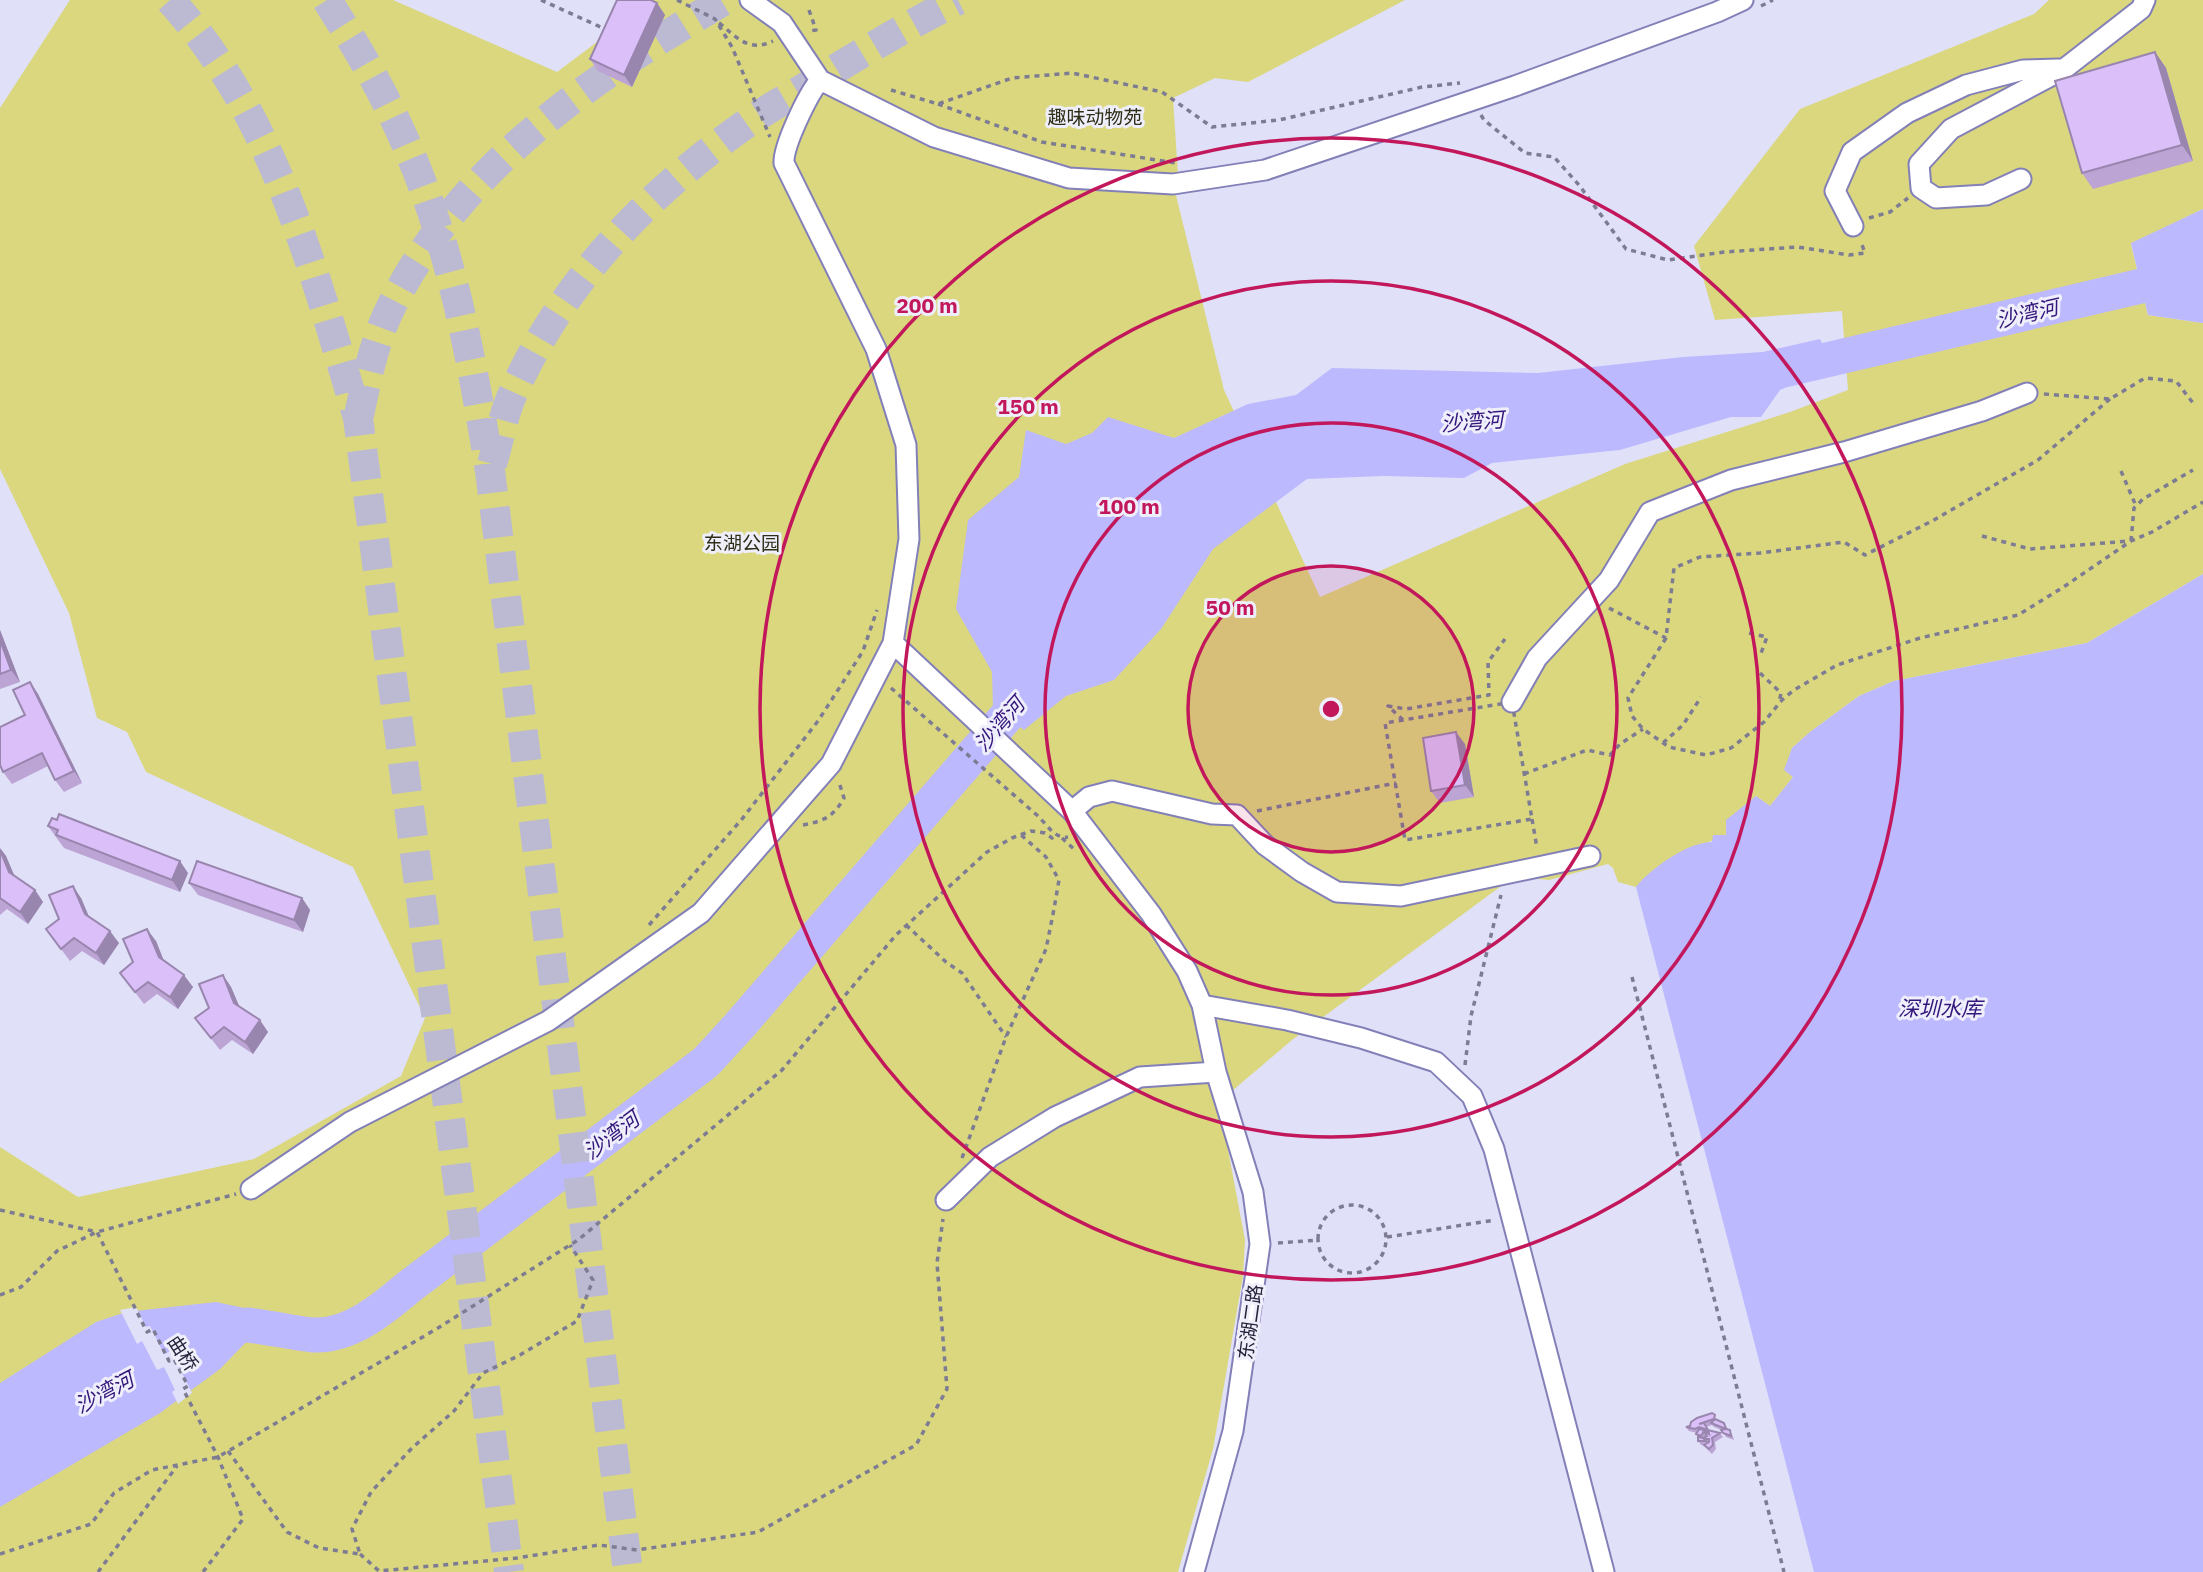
<svg xmlns="http://www.w3.org/2000/svg" width="2203" height="1572" font-family="'IBM Plex Sans','Noto Sans SC',sans-serif">
  <style>
    .green { fill: #dad77f }
    .water { fill: #bdb9ff }
    .pier { fill: #e0e0f8 }
    .lines { fill: none; stroke-linecap: round; stroke-linejoin: round }
    .river { stroke: #bdb9ff; stroke-width: 35 }
    .highway-tunnel { stroke: #bbbad2; stroke-width: 30; stroke-dasharray: 30 15; stroke-linecap: butt }
    .minor-casing { stroke: #8380b8; stroke-width: 23 }
    .path { stroke: #7d7c93; stroke-width: 3.5; stroke-dasharray: 5 5; stroke-linecap: butt }
    .minor { stroke: #fff; stroke-width: 19 }
    .wall { fill: #bca4d5 }
    .shaded-wall { fill: #9986ae }
    .building { fill: #dbbff8; stroke: #9986ae; stroke-width: 2 }
    .ring { fill: none; stroke: #c2185b; stroke-width: 3.5 }
    .labels { text-anchor: middle; dominant-baseline: central; stroke-width: 6; stroke-linejoin: round; paint-order: stroke }
    .park-label { font-size: 19px; fill: #2e2d15; stroke: #efeefb }
    .street-label { font-size: 19px; fill: #25233a; stroke: #efeefb }
    .water-label { font-size: 21px; font-style: italic; fill: #32167b; stroke: #efeefb }
    .centre { fill: #c2185b; stroke: #efeefb; stroke-width: 3.5 }
    .ring-label { font-size: 21px; text-anchor: middle; font-weight: bold; fill: #c2185b; stroke: #efeefb; stroke-width: 6; stroke-linejoin: round; paint-order: stroke }
  </style>
  <rect width="100%" height="100%" fill="#e0e0f8"/>
  <path class="green" d="M70,0H393L557,72L653,0H1405L1248,82L1215,78L1173,98L1178,175H1171L1224,390L1320,597L1625,464L1790,412L1848,390L1842,311L1715,320L1694,246L1800,109L2034,14L2049,0H2203V209L2131,244L2148,315L2203,323V574L2087,643L1894,681L1859,696L1810,732L1792,748L1793,777L1770,806L1756,796L1726,835L1670,858L1636,887L1618,882L1613,868L1608,864L1549,880L1528,878L1508,881L1292,1040L1219,1102L1245,1240L1243,1276L1213,1449L1178,1572H0V1147L78,1197L254,1159L401,1076L425,1018L353,867L146,772L127,732L97,718L69,613L0,469V108Z"/>
  <path class="water" d="M2203,209V323L2148,315L2131,243Z
    M1820,339L1833,368L1780,390L1761,417H1731L1620,450L1492,463L1464,478L1384,476L1307,479L1213,549L1161,629L1114,680L1066,696L1024,730L993,707L992,672L956,609L968,520L1019,477L1026,430L1066,444L1092,433L1108,417L1174,438L1248,404L1296,395L1332,368L1538,373L1683,357L1763,352Z
    M2203,574V1572H1814L1636,887C1651,868 1688,842 1712,842L1713,835H1726V820L1756,796L1770,806L1793,777L1784,770L1792,748L1810,732L1859,696L1894,681L2087,643Z
    M216,1302L309,1322L281,1342L250,1338L220,1369L160,1413L0,1507V1383L96,1322L126,1312Z"/>
  <path class="pier" d="M136,1307L146,1327L150,1326L164,1354L171,1351L192,1393L178,1404L172,1392L175,1390L164,1367L157,1370L142,1341L137,1344L120,1310Z"/>
  <g class="lines">
    <path class="river" d="M1784,370L2141,286
      M247,1325C270,1327 291,1333 313,1335C350,1337 384,1308 410,1286L706,1062L739,1026L1037,681"/>
    <path class="highway-tunnel" d="M170,0C275,115 314,274 358,418L509,1572
      M327,0C353,41 378,82 398,126C449,235 471,353 490,471L628,1572
      M359,415C367,377 375,337 393,303C465,162 593,78 725,0
      M492,464C499,441 503,415 513,393C563,281 648,193 747,123C770,107 795,94 819,79C865,51 910,24 958,0"/>
    <defs>
      <path id="minor" d="M750,0L782,23L820,80L934,137L1069,178L1173,184L1265,170L1515,86L1717,12L1743,0
        M2021,179L1986,195L1936,198L1921,188L1919,164L1951,129L2064,69L2141,9L2145,0
        M1853,226L1835,191L1852,152L1907,113L1966,85L2023,70L2059,69
        M893,643L1072,811L1151,914L1187,971L1202,1005L1216,1072L1253,1192L1260,1244L1233,1431L1194,1572
        M1512,702L1537,658L1609,580L1650,512L1731,480L1844,452L1982,411L2027,393
        M1072,811L1089,797L1112,791L1212,814L1237,815L1265,845L1302,872L1337,892L1401,896L1590,856
        M1202,1005L1287,1020L1361,1038L1436,1062L1472,1096L1494,1149L1604,1572
        M251,1189L350,1122L548,1021L701,913L831,764L893,643L909,539L906,445L876,349L784,163C783,146 808,94 820,80
        M946,1200L990,1157L1055,1117L1140,1077L1216,1072"/>
    </defs>
    <use href="#minor" class="minor-casing"/>
    <path class="path" d="M541,0L605,29
      M677,0L715,19L732,47L770,137
      M1761,6L1773,0
      M809,10L816,30L810,31
      M719,23C737,37 748,53 773,41
      M891,90L938,104L1012,78L1072,73L1162,92L1212,127L1279,120L1422,87L1460,83
      M938,104L1042,142L1176,163
      M1481,115L1484,120L1525,153L1554,157L1579,185L1626,249L1668,260L1724,252L1798,247L1849,255L1865,253L1861,242
      M1869,218L1890,212L1908,198
      M2044,394L2110,399L2145,378L2176,381L2193,403
      M2110,399L2038,460L1932,521L1865,555L1844,542L1760,553L1700,557L1674,568L1666,638L1628,698L1632,716L1643,729L1669,747L1706,755L1731,748L1764,722L1782,700L1794,690L1837,665L1920,638L2018,615L2062,588L2131,541L2152,532L2203,502
      M2121,471L2136,506
      M1982,536L2030,549L2129,541
      M2131,541L2134,508L2143,499L2193,470
      M1609,608L1666,638
      M1749,633L1767,637L1760,656
      M1760,673L1781,693L1779,703
      M891,688L1038,816C1047,825 1055,839 1068,837
      M1512,702L1532,819L1405,840L1385,723Z
      M1403,720L1388,706L1406,709L1489,695L1488,662L1505,639
      M1663,743L1683,725L1701,697
      M1524,774L1587,750L1610,755L1620,744L1643,729
      M1257,811L1396,783
      M1532,819L1537,848
      M803,825C824,821 833,817 844,798L839,782
      M1062,838L1076,851
      M649,925L742,819L818,721L863,651L877,610
      M906,925L946,962L962,973L1006,1037
      M1632,977L1784,1572
      M1465,1065L1471,1016L1501,895
      M962,1158L1006,1037L1046,949L1054,909L1059,880L1046,857L1021,835
      M1318 1239a34 34 0 1 1 68 0a34 34 0 1 1-68 0Z
      M0,1210L97,1232L147,1332L153,1329L169,1361L174,1359L188,1386L183,1389L218,1457L243,1519L203,1572
      M1387,1237L1495,1220
      M1278,1243L1318,1240
      M0,1295L21,1287L57,1251L97,1232L236,1194
      M228,1451L287,1532L319,1548L360,1554L352,1529L371,1492L412,1448L454,1411L483,1373L520,1355L577,1321L593,1280L570,1245
      M0,1554L91,1524L114,1493L152,1470L218,1457L438,1328L578,1240L782,1070L896,935L987,852L1012,838L1031,831L1045,833L1052,838L1056,835
      M360,1554L379,1571L517,1558L599,1545L637,1550L758,1532L916,1445L947,1389L937,1263L943,1219
      M98,1572L177,1466"/>
    <use href="#minor" class="minor"/>
  </g>
  <path class="wall" d="M657,3L665,15L632,87L598,71L590,59Z
    M2155,52L2166,68L2193,161L2093,189L2082,173Z
    M0,630L20,682L0,689Z
    M30,682L38,694L82,783L64,792L55,780L48,766L12,784L3,772L25,715Z
    M1465,744L1474,797L1440,803L1431,791Z
    M48,826L188,873L180,892L64,848Z
    M0,848L6,856L14,876L35,890L43,902L28,924L7,909L0,915Z
    M189,883L302,898L310,910L303,932L198,895Z
    M81,898L89,917L119,943L104,965L82,951L70,961L46,929L59,919Z
    M156,941L164,961L193,987L178,1009L157,994L144,1004L120,973L133,962Z
    M223,975L231,987L239,1006L268,1032L253,1054L232,1040L220,1050L195,1018L209,1008Z
    M1697,1418L1717,1419V1420L1724,1423L1728,1429L1732,1434L1734,1440L1726,1437L1722,1430L1714,1427L1712,1425L1706,1427L1709,1430L1720,1433L1723,1437L1715,1442L1716,1449L1712,1454L1707,1449L1704,1445H1701L1698,1441V1437L1696,1434L1697,1433L1689,1431L1686,1427L1690,1426Z"/>
  <path class="shaded-wall" d="M657,3L665,15L632,87L624,75Z
    M2155,52L2166,68L2193,161L2182,145Z
    M0,630L20,682L11,670L0,640Z
    M30,682L38,694L82,783L74,771Z
    M1456,732L1465,744L1474,797L1465,785Z
    M0,848L6,856L18,884L9,872Z
    M180,861L188,873L180,892L172,880Z
    M73,886L81,898L93,926L85,914Z
    M35,890L43,902L28,924L20,912Z
    M302,898L310,910L303,932L294,920Z
    M147,929L156,941L167,969L159,957Z
    M110,931L119,943L104,965L96,953Z
    M184,975L193,987L178,1009L170,997Z
    M223,975L231,987L243,1015L234,1003Z
    M260,1020L268,1032L253,1054L245,1042Z"/>
  <path class="building" d="M617,0H651L657,3L624,75L590,59Z
    M2155,52L2182,145L2082,173L2055,81Z
    M0,640L11,670L0,674Z
    M30,682L74,771L55,780L42,753L3,772L0,765V727L25,715L13,690Z
    M1456,732L1465,785L1431,791L1423,738Z
    M59,814L180,861L172,880L56,835L58,830L48,826L52,818L57,820Z
    M0,850L9,872L35,890L20,912L0,898Z
    M197,861L302,898L294,920L189,883Z
    M73,886L85,914L110,931L96,953L74,938L61,949L46,929L59,919L49,895Z
    M147,929L159,957L184,975L170,997L148,982L135,992L120,973L133,962L123,939Z
    M223,975L234,1003L260,1020L245,1042L224,1027L211,1038L195,1018L209,1008L199,984Z
    M1712,1413L1715,1415L1714,1419L1699,1424L1704,1423L1708,1430L1699,1427L1695,1429L1686,1427L1690,1426L1691,1422L1697,1418Z
    M1715,1419L1724,1423L1726,1429L1730,1430L1731,1436L1723,1433L1721,1430L1726,1429L1711,1423Z
    M1699,1429L1704,1430L1709,1434L1708,1430L1720,1433L1712,1438L1713,1445L1709,1449L1704,1445L1709,1442V1439H1704L1706,1441H1698V1437L1703,1438L1707,1436L1704,1431L1701,1436L1696,1434Z"/>
  <circle cx="1331" cy="709" r="143" fill="#c2185b" fill-opacity=".12"/>
  <g class="ring">
    <circle cx="1331" cy="709" r="143"/>
    <circle cx="1331" cy="709" r="286"/>
    <circle cx="1331" cy="709" r="428"/>
    <circle cx="1331" cy="709" r="571"/>
  </g>
  <g class="labels">
    <g class="park-label">
      <text x="1095" y="117">趣味动物苑</text>
      <text x="742" y="543">东湖公园</text>
    </g>
    <g class="street-label">
      <text transform="translate(1250 1322) rotate(-82)">东湖二路</text>
      <text transform="translate(183 1353) rotate(57)">曲桥</text>
    </g>
    <g class="water-label">
      <text transform="translate(2027 313) rotate(-13)">沙湾河</text>
      <text transform="translate(1472 421) rotate(-4)">沙湾河</text>
      <text transform="translate(999 724) rotate(-49)">沙湾河</text>
      <text x="1940" y="1008">深圳水库</text>
      <text transform="translate(611 1135) rotate(-37)">沙湾河</text>
      <text transform="translate(104 1392) rotate(-28)">沙湾河</text>
    </g>
  </g>
  <circle cx="1331" cy="709" r="10" class="centre"/>
  <g class="ring-label">
    <text x="927" y="313">200 m</text>
    <text x="1028" y="414">150 m</text>
    <text x="1129" y="514">100 m</text>
    <text x="1230" y="615">50 m</text>
  </g>
</svg>
